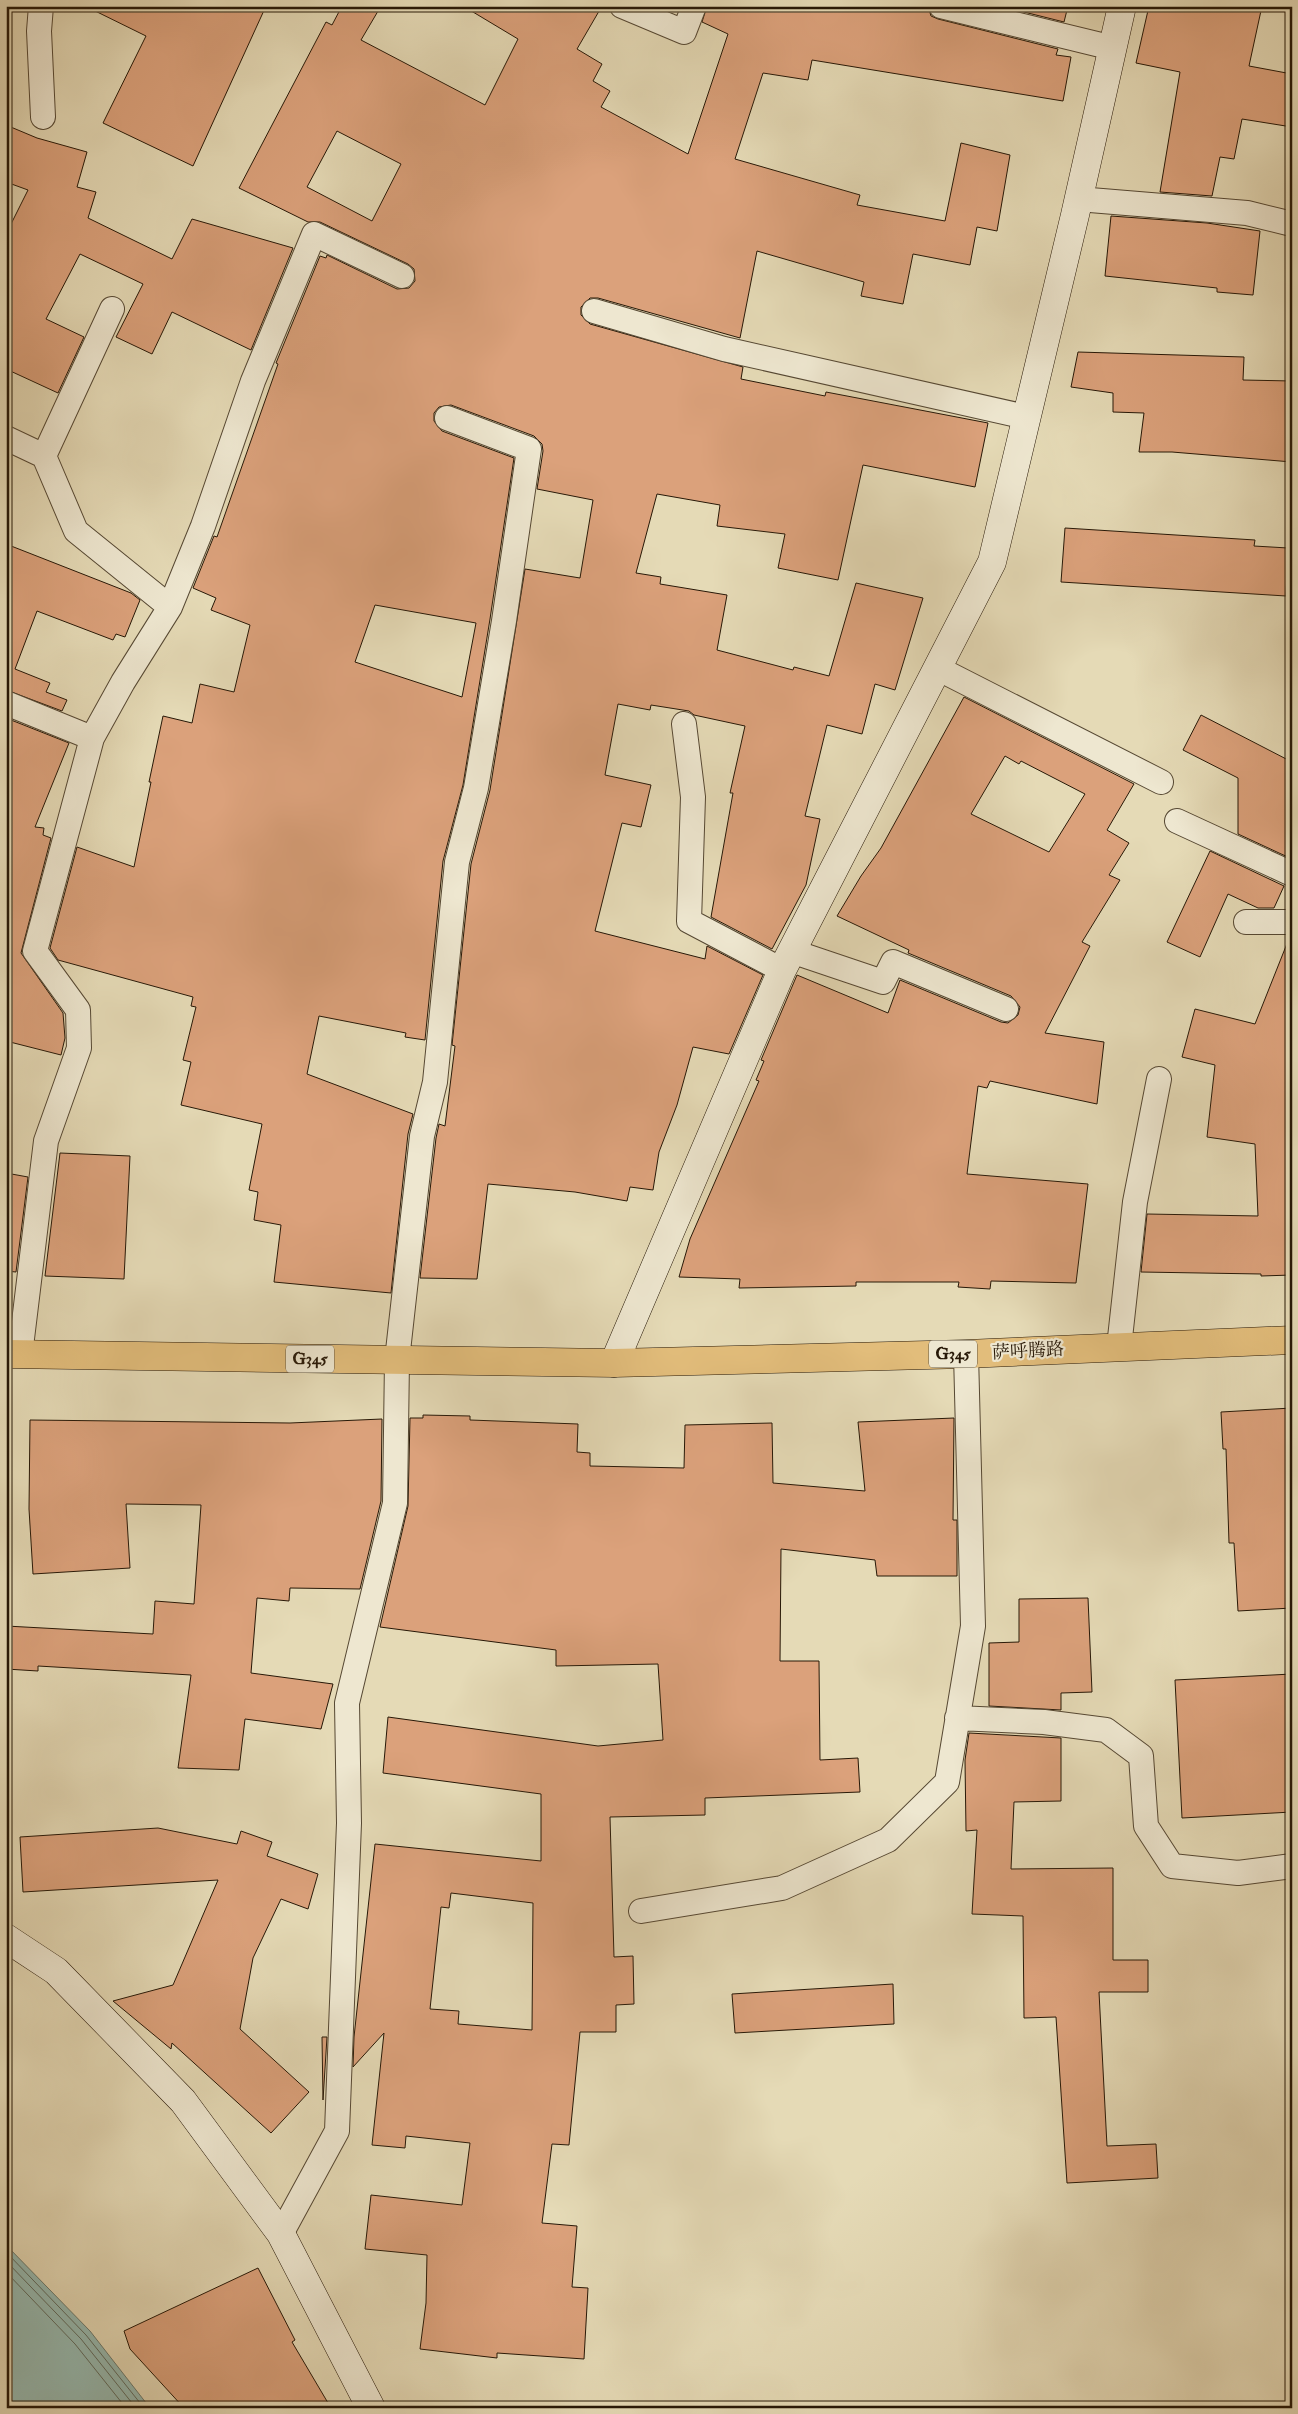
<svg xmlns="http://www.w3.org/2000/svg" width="1298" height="2414" font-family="'IM FELL Double Pica','Noto Serif SC',serif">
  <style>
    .water { fill: #96bab1; stroke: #6a796d }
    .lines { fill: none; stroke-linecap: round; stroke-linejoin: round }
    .shore { stroke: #5e695c; stroke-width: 1 }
    .building { fill: #dba17b; stroke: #271807; fill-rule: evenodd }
    .lane-casing { stroke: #564833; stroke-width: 26 }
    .secondary-casing { stroke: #271807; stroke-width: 29 }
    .highway-casing { stroke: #271807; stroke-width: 29 }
    .lane { stroke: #eee7d0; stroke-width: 24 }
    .secondary { stroke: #eee7d0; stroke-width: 28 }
    .highway { stroke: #e2bd7b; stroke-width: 28 }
    .labels { text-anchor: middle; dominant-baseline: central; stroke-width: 4.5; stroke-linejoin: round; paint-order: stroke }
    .shield { fill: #eee7d0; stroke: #635643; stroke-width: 1 }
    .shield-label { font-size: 16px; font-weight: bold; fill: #271807 }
    .street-label { font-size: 18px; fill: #271807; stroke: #eee7d0 }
  </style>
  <rect width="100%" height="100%" fill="#e5dab6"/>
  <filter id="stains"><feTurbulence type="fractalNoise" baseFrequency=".004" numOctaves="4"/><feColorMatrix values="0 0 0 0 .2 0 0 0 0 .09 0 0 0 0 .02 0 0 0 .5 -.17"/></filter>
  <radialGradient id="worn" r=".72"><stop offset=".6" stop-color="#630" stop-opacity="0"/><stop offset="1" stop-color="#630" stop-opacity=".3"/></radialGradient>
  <path class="water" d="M6,2245L90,2331L150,2408H6Z"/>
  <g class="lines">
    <path class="shore" d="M6,2252L86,2335L144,2408
      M6,2261L81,2339L136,2408
      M6,2272L75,2344L126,2408"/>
  </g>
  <path class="building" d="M85,6H266L193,166L103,123L146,36Z
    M342,6H381L361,40L485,105L518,39L463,6H602L577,49L602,64L593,81L610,91L601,107L688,154L728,34L702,22L707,6H928L931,16L938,19L1058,49L1056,55L1071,57L1063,101L812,60L808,80L763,73L735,159L860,195L857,205L945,221L961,143L1010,155L997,231L977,227L970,265L913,254L903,304L861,296L864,282L757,251L740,338L598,298H590L581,307V315L590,324L743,367L741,379L825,396L826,392L988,423L975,487L863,465L838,580L778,568L785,534L717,526L720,505L657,494L636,573L661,577L660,584L727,595L717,650L793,670L794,667L829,676L856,583L923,598L895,690L875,684L862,734L827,725L805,816L820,819L806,885L772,949L711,917L733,793H730L745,726L694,715L689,711L651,705L650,710L618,704L605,775L651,785L641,827L622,823L595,931L705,959L707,946L763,975L729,1054L693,1047L677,1105L659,1152L653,1190L630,1187L627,1201L575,1192L488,1184L477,1279L420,1278L436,1138L439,1124L445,1126L455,1046L452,1045L471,864L490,790L525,569L580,578L593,500L537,489L543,451L542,444L534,436L451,405L439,407L434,413V421L442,431L514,458L490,619L463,785L443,861L425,1040L405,1037L406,1033L319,1016L307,1074L413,1114L408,1134L391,1293L274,1282L281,1225L254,1220L258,1192L249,1190L262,1124L181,1105L191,1062L183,1060L196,1007L191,1006L193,997L58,960L50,948L77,847L134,867L151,782H149L163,716L192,723L200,684L234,692L250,625L211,610L216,598L193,588L214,536L217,537L278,364L276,363L320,256L326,258L327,255L397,289L409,288L415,281L414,269L408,264L320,222H308L239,188L326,22L332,25ZM337,131L401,164L372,221L307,187ZM375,605L476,623L462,697L355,662Z
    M1000,6H1068L1064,22Z
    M1149,6H1262L1249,66L1292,74V127L1242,119L1234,159L1220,157L1212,196L1160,192L1180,72L1136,63Z
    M6,125L37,138L87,152L77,187L96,192L88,218L172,259L192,219L293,248L251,350L172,312L152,354L116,337L143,284L80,254L46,319L84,337L58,393L6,369V234L28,190L6,182Z
    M1111,216L1207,223L1260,231L1253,295L1217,292V288L1105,276Z
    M1078,352L1244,357L1243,380L1292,381V462L1172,452H1139L1144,413L1113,412V393L1071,387Z
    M1065,528L1255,540L1254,546L1288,548L1286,596L1061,582Z
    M6,544L131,593L140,600L125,637L116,634L113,640L37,611L15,669L50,683L46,692L67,700L62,711L6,690Z
    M964,697L1134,784L1107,830L1129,843L1109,875L1120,880L1082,942L1090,946L1045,1033L1104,1042L1097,1104L990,1081L987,1088L978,1086L967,1174L1088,1184L1076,1283L991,1281L990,1289L958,1287L959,1282H856V1286L739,1288L740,1279L679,1277L690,1239L759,1081L756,1080L764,1061L761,1060L797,975L888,1013L900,980L1001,1022L1008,1023L1018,1015L1020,1007L1011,996L908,953L909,950L837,916L861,876L881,848ZM1005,756L1019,764L1021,761L1085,794L1049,852L971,814Z
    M1201,715L1292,762V859L1238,834V778L1183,750Z
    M6,718L69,743L35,827L44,828L43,835L51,838L21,953L63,1013L65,1038L61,1055L6,1041Z
    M1210,851L1284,886L1274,908H1258L1228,894L1200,957L1167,942Z
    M1290,936H1292V1275L1261,1276V1274L1141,1272L1147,1214L1258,1216L1255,1144L1207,1137L1215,1065L1182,1057L1195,1009L1255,1024Z
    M60,1153L130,1156L124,1279L45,1276Z
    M6,1173L28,1177L16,1272L6,1271Z
    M1292,1408V1608L1238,1611L1234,1543H1229L1226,1449H1223L1221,1412Z
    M423,1415L470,1416V1420L578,1424L577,1452L590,1453V1466L684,1468L685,1425L772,1423L773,1483L865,1491L858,1422L954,1418L953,1520H957V1576H877L875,1560L781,1549L780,1661H819L820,1760L858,1758L860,1792L705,1798V1815L610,1817L614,1957L633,1956L634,2004L616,2005V2032H580L569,2145L552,2144L542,2223L577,2226L572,2287L588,2288L584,2359L497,2353V2358L420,2349L426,2303L427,2255L365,2249L371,2195L462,2205L470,2143L406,2136L405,2148L372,2145L384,2033L353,2067L354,2037L375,1844L541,1861V1794L383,1773L388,1717L598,1746L663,1740L658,1664L556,1666V1650L380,1627L408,1506L410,1418H423ZM451,1893L533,1903L532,2030L458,2024L459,2011L430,2009L441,1907L449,1908Z
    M382,1419L381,1501L360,1589L290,1588L289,1601L257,1598L251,1673L333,1684L321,1729L245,1719L239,1770L178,1768L191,1675L38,1666V1671L6,1669V1626L153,1634L155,1601L194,1604L201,1505L126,1504L130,1568L33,1574L29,1509L30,1420L290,1423Z
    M1088,1598L1092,1692L1061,1693V1710L989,1706V1643L1019,1642V1599Z
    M1292,1674V1812L1182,1818L1175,1680Z
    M969,1733L1061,1738V1801L1014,1802L1011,1869L1113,1868V1960H1148V1992H1099L1107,2146L1156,2144L1158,2178L1067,2183L1056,2017L1024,2018L1023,1916L972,1914L977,1830L966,1831L965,1760Z
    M158,1828L237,1844L241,1831L272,1842L267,1856L318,1874L308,1909L281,1899L253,1958L240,2029L309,2092L271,2133L172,2043L171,2049L113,2001L173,1985L218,1880L23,1892L20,1837Z
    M893,1984L894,2024L735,2033L732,1994Z
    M322,2037H327L323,2100Z
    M258,2268L295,2340L292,2342L331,2408H184L130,2349L124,2331Z"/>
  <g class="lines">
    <defs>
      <path id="lane" d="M41,6L39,31L43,117
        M622,6L684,32L694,6
        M941,6L1113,48
        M1078,199L1247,213L1292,224
        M594,311L724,349L1026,417
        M6,438L44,456L76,531L170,607
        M44,456L112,309
        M937,668L1161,782
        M6,703L92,738
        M684,724L693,797L689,921L782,970
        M1177,821L1292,874
        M1246,922H1292
        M791,951L883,982L893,962L1006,1009
        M1119,1347L1135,1202L1159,1079
        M20,1355L46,1141L79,1048L78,1010L35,951L92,738L123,682L170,607L203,526L253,381L314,234L402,276
        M957,1718L1044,1722L1106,1730L1141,1756L1146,1826L1172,1866L1238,1873L1292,1866
        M641,1911L782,1888L888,1840L947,1782L973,1626L966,1354
        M281,2234L337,2131L349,1823L347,1703L395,1503L397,1360L422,1136L435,1082L457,862L476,788L504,621L529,449L447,418"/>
      <path id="secondary" d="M614,1363L782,970L992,562L1075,215L1122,6
        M6,1938L56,1971L183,2101L281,2234L371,2408"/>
      <path id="highway" d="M6,1354L614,1363L966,1354L1292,1340"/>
    </defs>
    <use href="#lane" class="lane-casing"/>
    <use href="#secondary" class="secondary-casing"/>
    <use href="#highway" class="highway-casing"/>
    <use href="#lane" class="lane"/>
    <use href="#secondary" class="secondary"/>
    <use href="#highway" class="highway"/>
  </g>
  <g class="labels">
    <g class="shield">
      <rect x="929" y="1340.5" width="48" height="27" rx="4"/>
      <rect x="286" y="1345.5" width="48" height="27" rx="4"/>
    </g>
    <g class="shield-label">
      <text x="953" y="1354">G345</text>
      <text x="310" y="1359">G345</text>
    </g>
    <g class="street-label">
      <text transform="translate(1028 1351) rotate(-3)">萨呼腾路</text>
    </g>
  </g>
  <rect width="1298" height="2414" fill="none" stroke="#e5dab6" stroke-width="25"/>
  <rect x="8" y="8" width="1283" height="2399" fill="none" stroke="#271807" stroke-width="2.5"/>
  <rect x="12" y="12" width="1273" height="2389" fill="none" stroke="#271807"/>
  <rect width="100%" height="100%" filter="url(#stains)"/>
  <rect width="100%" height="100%" fill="url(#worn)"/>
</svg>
